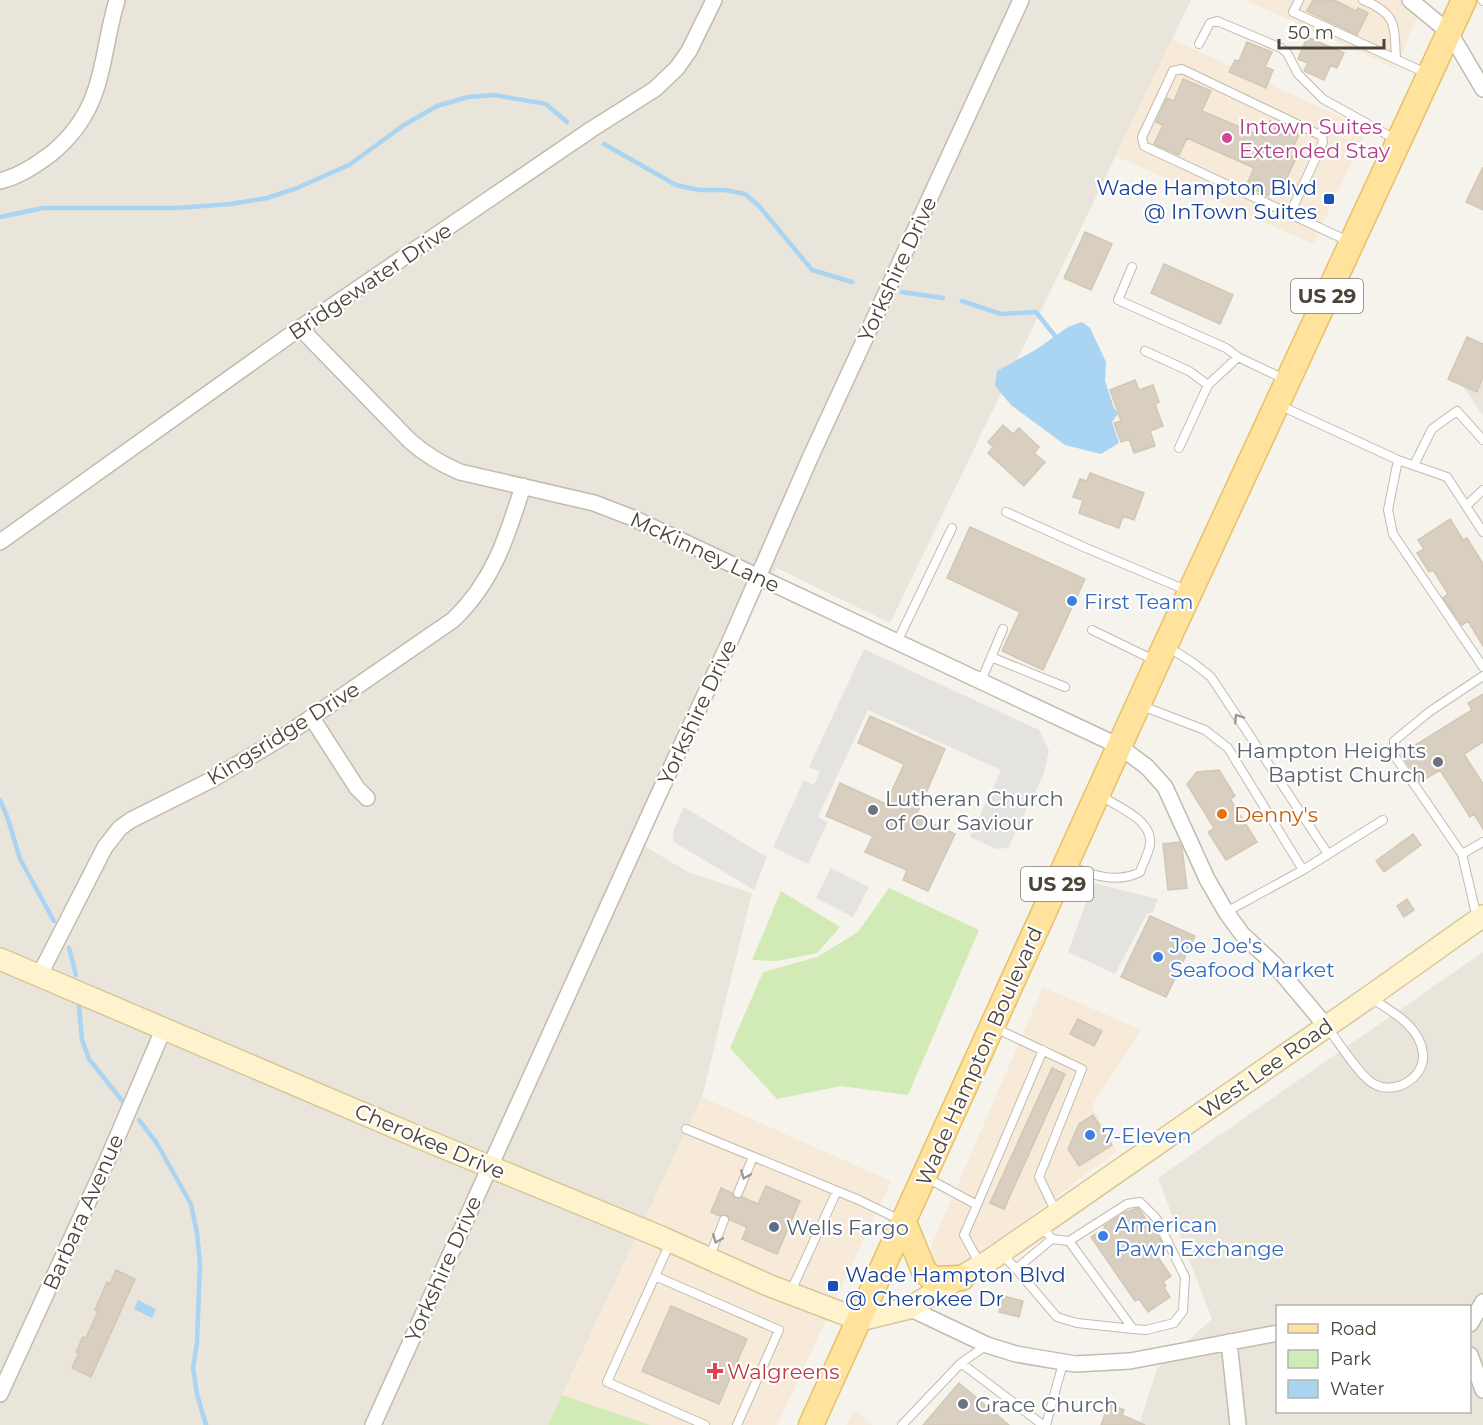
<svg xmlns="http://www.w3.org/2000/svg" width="1483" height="1425" font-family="Montserrat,sans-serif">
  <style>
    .residential { fill: #eae5da; fill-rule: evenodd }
    .commercial { fill: #f7ead8 }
    .green { fill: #d2eab5 }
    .parking { fill: #e5e3e0 }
    .water { fill: #a9d4f2 }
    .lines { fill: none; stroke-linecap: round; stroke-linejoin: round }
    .stream { stroke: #a9d4f2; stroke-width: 4.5 }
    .building { fill: #d8cfc1; stroke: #d3c7b4; stroke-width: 1.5 }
    .lane-casing { stroke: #c2bbae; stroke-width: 10 }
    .street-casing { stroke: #c2bbae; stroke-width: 18 }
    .secondary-casing { stroke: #d6c79b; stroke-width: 24 }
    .primary-casing { stroke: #e6c16a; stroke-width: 27 }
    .path { stroke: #c4b79f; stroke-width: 2; stroke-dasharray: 3 3; stroke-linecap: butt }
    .lane { stroke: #fff; stroke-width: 8 }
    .street { stroke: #fff; stroke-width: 15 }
    .secondary { stroke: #fff3cd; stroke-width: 21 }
    .primary { stroke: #ffe39c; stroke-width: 24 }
    .oneway { stroke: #9c9892 }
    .hotel-dot { fill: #d1479c; stroke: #fff; stroke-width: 2 }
    .transit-dot { fill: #1a4fb4; stroke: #fff; stroke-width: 2 }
    .shop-dot { fill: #3f7fe0; stroke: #fff; stroke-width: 2 }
    .worship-dot { fill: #6b7280; stroke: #fff; stroke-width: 2 }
    .food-dot { fill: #e8710a; stroke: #fff; stroke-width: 2 }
    .service-dot { fill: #5c6f8a; stroke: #fff; stroke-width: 2 }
    .health-dot { fill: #e0444e; stroke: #fff; stroke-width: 2 }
    .labels { text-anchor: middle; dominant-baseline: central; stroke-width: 4.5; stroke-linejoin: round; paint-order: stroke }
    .shield { fill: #fff; stroke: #817c74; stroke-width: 1.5 }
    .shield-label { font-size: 20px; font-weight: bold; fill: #4b4439 }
    .hotel-label { font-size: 21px; fill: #b23c85; stroke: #fff; text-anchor: start }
    .transit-label { font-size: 21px; fill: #164399; stroke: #fff; text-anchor: end }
    .street-label { font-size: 21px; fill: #4b4439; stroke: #fff }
    .shop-label { font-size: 21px; fill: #366cbe; stroke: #fff; text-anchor: start }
    .worship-label { font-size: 21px; fill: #5b616d; stroke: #fff; text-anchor: start }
    .food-label { font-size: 21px; fill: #c56008; stroke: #fff; text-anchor: start }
    .service-label { font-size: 21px; fill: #4e5e75; stroke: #fff; text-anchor: start }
    .health-label { font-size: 21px; fill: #be3a42; stroke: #fff; text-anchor: start }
  </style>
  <rect width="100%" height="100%" fill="#f6f3ec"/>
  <path class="residential" d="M0,0H1191L890,623L777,568L761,593L643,845L688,872L752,893L702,1097L548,1425H0Z
    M1483,342V416L1461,383Z
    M1483,952V1425H1139L1157,1369L1212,1319L1158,1178ZM1278,1306H1470V1412H1278Z"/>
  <path class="commercial" d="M1246,0H1424L1396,69Z
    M1172,39L1367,129L1313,244L1116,156Z
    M1043,987L1141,1030L1092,1106L1117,1151L924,1296L932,1244Z
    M702,1097L891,1181L777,1425H650L562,1395Z
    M854,1410L873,1425H847Z"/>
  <path class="green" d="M889,888L979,930L908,1095L841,1086L777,1099L730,1048L763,972L817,957L858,932Z
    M781,891L840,927L817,953L777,961L752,960Z
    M562,1395L650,1425H548Z"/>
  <path class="parking" d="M864,649L1039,730L1049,751L1043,776L1008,848L996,849L970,837L1001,770L868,710L818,817L828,822L808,864L773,847L804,780L814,785L820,772L809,767Z
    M684,807L767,857L754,890L674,842L673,832Z
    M831,868L869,887L853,917L816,898Z
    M1093,883L1158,899L1153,912L1147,914L1115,974L1068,952Z"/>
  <path class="water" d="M1082,322L1090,328L1106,362L1105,381L1114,408L1118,414L1112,422L1119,443L1101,454L1065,445L1011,405L995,386L997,371L1037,349L1068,327Z
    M138,1300L156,1309L152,1318L134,1309Z"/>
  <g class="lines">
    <path class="stream" d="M604,144L676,185L699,190H725L745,194L759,206L812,270L852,282
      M0,217L43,208H176L231,204L267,198L297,188L349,165L404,125L437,106L468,97L494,95L546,104L567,122
      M902,292L943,298
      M962,301L1001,314L1036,312L1055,336
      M0,800L8,819L20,859L54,921
      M69,948L76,975
      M79,1006L82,1040L89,1059L124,1103
      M139,1120L156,1142L191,1204L197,1233L200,1263L197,1343L193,1368L197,1394L206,1425"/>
  </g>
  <path class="building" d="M1313,0H1334L1356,11L1358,8L1368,13L1357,35L1307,11Z
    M1307,37L1344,53L1337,68L1331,65L1324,80L1304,71L1308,63L1298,59Z
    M1247,42L1272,52L1265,67L1273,70L1266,88L1229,72L1235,60L1239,61Z
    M1183,79L1211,91L1202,111L1263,137L1270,121L1299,134L1290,155L1296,158L1286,180L1278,176L1268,196L1246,186L1254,168L1187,138L1179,155L1154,144L1163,125L1156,122L1167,98L1174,101Z
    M1483,167V210L1466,202Z
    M1085,232L1112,244L1091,290L1064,278Z
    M1164,264L1233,295L1220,324L1151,293Z
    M1467,337L1483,344V377L1477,392L1448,379Z
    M1135,380L1139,390L1153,385L1159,402L1155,404L1163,426L1150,431L1155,446L1134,453L1129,439L1121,442L1114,423L1121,421L1110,390Z
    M1003,425L1013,434L1019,428L1039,447L1034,453L1045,462L1024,486L988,453L993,447L988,442Z
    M1090,473L1144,493L1134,520L1123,516L1119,528L1079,513L1083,500L1073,497L1080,479L1087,481Z
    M1450,519L1463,540L1467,538L1483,564V646L1468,621L1462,625L1443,598L1448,594L1433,570L1429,572L1417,553L1424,549L1418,540Z
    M970,527L1085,579L1043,670L1002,651L1020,612L947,578Z
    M1483,694V742L1464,754L1483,784V829L1474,814L1470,817L1440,770L1420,782L1401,754L1472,710L1468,703Z
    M870,716L945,749L916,816L955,834L928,891L903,880L907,870L865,852L873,836L826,816L840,783L886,804L904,764L858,743Z
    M1219,770L1235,796L1230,799L1257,842L1226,860L1208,832L1214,828L1187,784L1197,772Z
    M1413,834L1421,845L1384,872L1376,861Z
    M1179,842L1182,848L1187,888L1168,890L1163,844Z
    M1407,899L1414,910L1404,917L1397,906Z
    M1150,916L1195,936L1166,997L1121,977Z
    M1078,1019L1102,1031L1094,1046L1070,1034Z
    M1052,1068L1065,1074L1004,1209L990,1203Z
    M1093,1115L1112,1145L1079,1166L1068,1149L1079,1124Z
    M766,1186L800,1201L777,1254L742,1239L747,1227L730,1220L727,1215L720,1216L711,1212L721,1188L732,1193L735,1198L742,1197L758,1204Z
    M1138,1208L1160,1239L1162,1244L1153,1250L1171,1276L1163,1282L1166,1286L1164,1288L1170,1297L1148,1312L1139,1299L1135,1301L1091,1237L1105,1228L1104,1226L1126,1212Z
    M116,1270L135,1279L91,1377L72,1368L79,1353L76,1352L83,1337L86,1338L98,1311L95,1310L107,1282L110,1284Z
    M1004,1296L1023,1301L1019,1317L999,1312Z
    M671,1306L747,1339L719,1404L642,1371Z
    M959,1383L1009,1425H923Z
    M1109,1404L1124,1410L1122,1415L1145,1425H1101Z"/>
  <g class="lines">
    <defs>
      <path id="lane" d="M1299,0L1293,12L1426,73
        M1363,0C1398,14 1394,26 1396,59
        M1482,0L1483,1
        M1199,44L1210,23L1217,21L1281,48L1287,53L1298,74L1323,99L1395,139
        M1294,216V205L1323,142L1322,136L1182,69L1173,71L1142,137L1144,146L1348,241
        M1132,267L1118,300L1226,348L1238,357L1284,379
        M1145,351L1189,371L1208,385
        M1279,405L1398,460L1447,477L1483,532
        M1179,448L1208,385L1238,357
        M1398,460L1388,510L1393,534L1483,667
        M1414,465L1432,429L1457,411L1483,440
        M1466,506L1483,490
        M1006,512L1086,548L1186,590
        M1092,630L1156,661
        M897,642L952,528
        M1168,647L1192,662L1211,677L1328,854
        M991,657L1065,687
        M981,681L1003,629
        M1142,706L1205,730L1228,748L1303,870
        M1462,854L1483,842
        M1068,866C1091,875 1118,884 1140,872C1143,863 1149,853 1150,844C1153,820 1118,807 1101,796
        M1226,912L1303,870L1383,820
        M1477,918L1462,854L1394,755V741L1429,712L1483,676
        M1327,1027C1338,1041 1360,1077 1374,1084C1395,1096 1426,1077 1423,1053C1420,1026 1391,1011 1371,998
        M995,1028L1082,1069L1039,1177L1056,1212
        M686,1129L859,1200L900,1220
        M927,1178L977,1205L964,1235L980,1264
        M738,1193L753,1157
        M977,1205L1043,1050
        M1041,1226L1052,1239L1069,1241L1133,1329L1146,1330L1174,1323L1183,1311L1185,1277L1156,1218L1140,1202L1127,1204L1069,1241
        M670,1243L607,1382L705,1425
        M1002,1254L1016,1269L1052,1239
        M709,1258L724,1220
        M1016,1269L1057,1317L1077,1323L1133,1329
        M655,1276L779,1330L737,1425
        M790,1293L837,1191
        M987,1345L961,1363L1043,1425
        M902,1425L961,1363
        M1046,1425L1063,1363"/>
      <path id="street" d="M1410,0L1450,33L1483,89
        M0,181C20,176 36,165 52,153C106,108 99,61 117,0
        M300,328L410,441C426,455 441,464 460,472L594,503L633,518L1119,746L1147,767L1165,787L1207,879L1226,912L1242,934L1274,964L1326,1026
        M0,542L300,328L592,129L655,89L677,68L689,51L714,0
        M312,718L357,788L367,798
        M39,976L105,847L120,828L131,820L211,780L283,737L453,620C493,582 507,537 523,486
        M909,1308L987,1345L1016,1354L1075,1364L1130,1361L1278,1333
        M1470,1324L1483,1302
        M1229,1342L1238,1425
        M1470,1355L1483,1390
        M0,1394L106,1163L164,1028
        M373,1425L656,800L730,641L810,458L1021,0"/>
      <path id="secondary" d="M0,959L418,1137L661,1237L768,1285L860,1320L909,1308L993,1258L1369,997L1483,916"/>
      <path id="primary" d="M904,1222L924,1271L933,1279L962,1278
        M811,1425L1158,661L1464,0"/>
    </defs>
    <use href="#lane" class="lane-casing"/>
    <use href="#street" class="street-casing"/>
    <use href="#secondary" class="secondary-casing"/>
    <use href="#primary" class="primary-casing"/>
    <path class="path" d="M943,828L946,824"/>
    <use href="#lane" class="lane"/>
    <use href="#street" class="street"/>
    <use href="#secondary" class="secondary"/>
    <use href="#primary" class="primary"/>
  </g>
  <defs><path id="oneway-chevron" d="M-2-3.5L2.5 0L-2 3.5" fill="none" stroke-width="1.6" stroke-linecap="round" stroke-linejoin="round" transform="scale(1.5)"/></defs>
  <g class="oneway">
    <use href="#oneway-chevron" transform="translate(1238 718) rotate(-123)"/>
    <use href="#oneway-chevron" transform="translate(745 1175) rotate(113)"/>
    <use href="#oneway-chevron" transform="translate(717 1239) rotate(112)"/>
  </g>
  <circle class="hotel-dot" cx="1227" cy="138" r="6"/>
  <g class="transit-dot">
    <rect x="1323" y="193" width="12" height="12" rx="3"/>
    <rect x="827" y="1280" width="12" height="12" rx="3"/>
  </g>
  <g class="shop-dot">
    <circle cx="1072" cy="601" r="6"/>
    <circle cx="1158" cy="957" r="6"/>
    <circle cx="1090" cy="1135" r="6"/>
    <circle cx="1103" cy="1236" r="6"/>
  </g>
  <g class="worship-dot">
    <circle cx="1438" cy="762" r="6"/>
    <circle cx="873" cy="810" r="6"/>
    <circle cx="963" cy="1404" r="6"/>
  </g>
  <circle class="food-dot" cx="1222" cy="814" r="6"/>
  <circle class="service-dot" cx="774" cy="1227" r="6"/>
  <path class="health-dot" d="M712 1362h6v6h6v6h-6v6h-6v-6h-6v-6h6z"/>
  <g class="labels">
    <g class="shield">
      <rect x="1291" y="279" width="72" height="34" rx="4.5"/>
      <rect x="1021" y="867" width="72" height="34" rx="4.5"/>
    </g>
    <g class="shield-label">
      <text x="1327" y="296">US 29</text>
      <text x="1057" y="884">US 29</text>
    </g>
    <g class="hotel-label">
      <text x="1239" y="126">Intown Suites<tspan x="1239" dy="24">Extended Stay</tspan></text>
    </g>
    <g class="transit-label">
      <text x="1317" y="187">Wade Hampton Blvd<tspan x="1317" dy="24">@ InTown Suites</tspan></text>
      <text x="845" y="1274" text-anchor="start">Wade Hampton Blvd<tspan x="845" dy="24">@ Cherokee Dr</tspan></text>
    </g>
    <g class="street-label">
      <text transform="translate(897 269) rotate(-65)">Yorkshire Drive</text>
      <text transform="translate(370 281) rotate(-34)">Bridgewater Drive</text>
      <text transform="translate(705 552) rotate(25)">McKinney Lane</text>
      <text transform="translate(697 712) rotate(-65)">Yorkshire Drive</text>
      <text transform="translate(283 733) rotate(-32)">Kingsridge Drive</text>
      <text transform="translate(979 1056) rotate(-66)">Wade Hampton Boulevard</text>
      <text transform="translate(1266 1068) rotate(-35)">West Lee Road</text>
      <text transform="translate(430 1141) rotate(23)">Cherokee Drive</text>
      <text transform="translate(83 1212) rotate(-66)">Barbara Avenue</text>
      <text transform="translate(443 1269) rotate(-66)">Yorkshire Drive</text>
    </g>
    <g class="shop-label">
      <text x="1084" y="601">First Team</text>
      <text x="1170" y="945">Joe Joe's<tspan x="1170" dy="24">Seafood Market</tspan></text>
      <text x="1102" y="1135">7-Eleven</text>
      <text x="1115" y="1224">American<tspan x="1115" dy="24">Pawn Exchange</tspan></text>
    </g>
    <g class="worship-label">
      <text x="1426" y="750" text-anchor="end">Hampton Heights<tspan x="1426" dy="24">Baptist Church</tspan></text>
      <text x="885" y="798">Lutheran Church<tspan x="885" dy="24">of Our Saviour</tspan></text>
      <text x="975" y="1404">Grace Church</text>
    </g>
    <g class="food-label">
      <text x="1234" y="814">Denny's</text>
    </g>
    <g class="service-label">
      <text x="786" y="1227">Wells Fargo</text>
    </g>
    <g class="health-label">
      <text x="727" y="1371">Walgreens</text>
    </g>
  </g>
  <rect x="1276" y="1305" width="195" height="108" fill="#ffffff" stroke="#b7b4b0" stroke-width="1.5"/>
  <rect x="1288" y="1324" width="30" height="9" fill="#ffe39c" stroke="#b7b4b0" stroke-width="1.5"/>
  <text x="1330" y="1335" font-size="18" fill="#4b4439">Road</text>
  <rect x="1288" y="1350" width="30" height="18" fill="#d2eab5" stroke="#b7b4b0" stroke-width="1.5"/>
  <text x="1330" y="1365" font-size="18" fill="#4b4439">Park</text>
  <rect x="1288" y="1380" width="30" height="18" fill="#a9d4f2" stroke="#b7b4b0" stroke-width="1.5"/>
  <text x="1330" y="1395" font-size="18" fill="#4b4439">Water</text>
  <path d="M1279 39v9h105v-9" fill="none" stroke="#4b4439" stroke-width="3"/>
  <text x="1288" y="39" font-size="18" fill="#4b4439" stroke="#ffffff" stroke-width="4.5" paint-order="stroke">50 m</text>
</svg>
